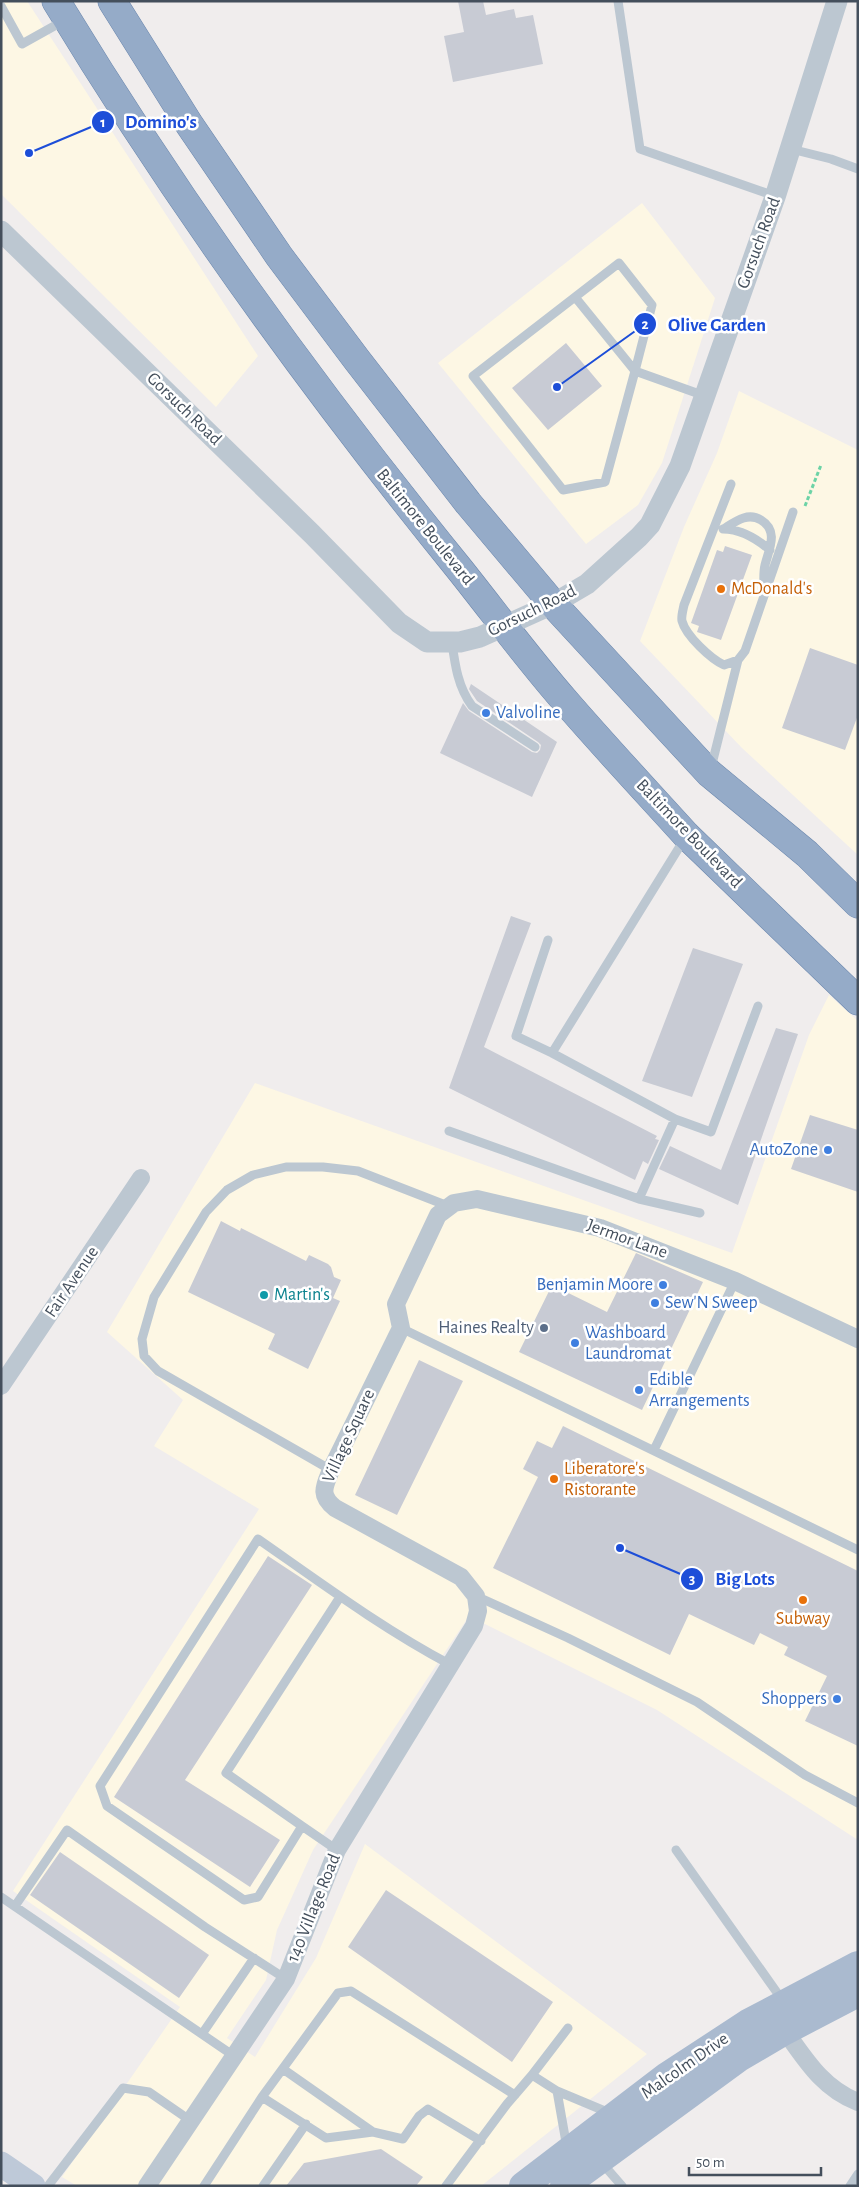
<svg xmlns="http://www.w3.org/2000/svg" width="859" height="2187" font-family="'Alegreya Sans',sans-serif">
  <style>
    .commercial { fill: #fdf7e4 }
    .building { fill: #c8cbd4 }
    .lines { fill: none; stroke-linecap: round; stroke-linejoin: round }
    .trunk-casing { stroke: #6b87ad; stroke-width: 29 }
    .path { stroke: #6cd3a6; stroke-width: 3; stroke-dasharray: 4 2.5; stroke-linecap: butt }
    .service { stroke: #bcc7d1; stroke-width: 9 }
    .minor { stroke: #bcc7d1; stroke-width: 18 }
    .tertiary { stroke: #bcc7d1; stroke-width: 21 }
    .secondary { stroke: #bec9d8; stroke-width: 25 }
    .primary { stroke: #aabacf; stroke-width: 28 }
    .trunk { stroke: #95abc8; stroke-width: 28 }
    .food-dot { fill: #e8710a; stroke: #fff; stroke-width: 2 }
    .shop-dot { fill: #3f7fe0; stroke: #fff; stroke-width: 2 }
    .culture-dot { fill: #0f9aa8; stroke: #fff; stroke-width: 2 }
    .service-dot { fill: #5c6f8a; stroke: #fff; stroke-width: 2 }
    .labels { text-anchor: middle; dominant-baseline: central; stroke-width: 5; stroke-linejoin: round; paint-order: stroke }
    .street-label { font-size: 18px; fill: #444f5c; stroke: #fff }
    .food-label { font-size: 18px; fill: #c56008; stroke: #fff; text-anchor: start }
    .shop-label { font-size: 18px; fill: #366cbe; stroke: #fff; text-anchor: start }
    .culture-label { font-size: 18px; fill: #0d838f; stroke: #fff; text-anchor: start }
    .service-label { font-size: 18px; fill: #4e5e75; stroke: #fff; text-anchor: end }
    .leader { fill: none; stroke: #1d4ed8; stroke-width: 2 }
    .callout-dot { fill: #1d4ed8; stroke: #fff; stroke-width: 2 }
    .mark-label { font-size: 15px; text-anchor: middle; font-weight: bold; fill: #fff }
    .callout-label { font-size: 19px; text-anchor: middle; font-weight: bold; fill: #1d4ed8; stroke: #fff; stroke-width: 5; stroke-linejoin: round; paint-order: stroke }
  </style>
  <rect width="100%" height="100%" fill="#f0eded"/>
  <path class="commercial" d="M1,1H27L258,356L216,407L1,194Z
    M642,203L715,298L662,463L638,505L586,544L438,363Z
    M739,391L858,450V855L742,748L640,641L684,527L717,453Z
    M829,995L858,1021V1840L657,1710L469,1616L313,1850L277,1930L266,1980L227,2038L255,2057L316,1958L365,1844L647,2054L481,2186H77L62,2177L180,2007L13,1891L259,1509L154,1446L183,1400L107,1332L255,1083L732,1253L809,1035Z"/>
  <path class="building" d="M458,1H483L486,15L514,9L516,18L533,15L543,64L453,82L444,36L464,32Z
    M566,343L602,386L548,430L512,388Z
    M725,546L752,555L721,640L697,632L699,626L691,623L717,550L723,552Z
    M810,648L858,665V715L845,750L782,728Z
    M471,684L557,742L532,797L440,753L463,703L469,711L532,752L537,753L540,750L541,745L538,742L477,701L469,689Z
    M511,916L531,923L484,1047L657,1136L655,1139L659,1140L648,1164L643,1161L635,1180L449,1088Z
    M693,948L743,964L692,1097L642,1081Z
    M776,1028L798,1034L738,1205L659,1169L670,1146L721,1170Z
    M810,1115L858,1130V1192L791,1169Z
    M221,1221L240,1231L241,1228L306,1261L309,1255L328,1264L331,1267L334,1277L341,1280L333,1298L340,1301L308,1369L268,1349L275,1334L188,1292Z
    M636,1253L703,1282L642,1410L519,1352L552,1285L607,1312Z
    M419,1360L463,1381L397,1515L355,1495Z
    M563,1426L858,1571V1746L805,1721L827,1676L784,1655L788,1647L760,1633L754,1645L689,1614L670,1655L493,1568L538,1477L523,1469L537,1441L552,1448Z
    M268,1556L312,1585L185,1780L280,1840L250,1887L114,1797Z
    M60,1852L209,1955L179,1998L30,1895Z
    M386,1890L553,2002L512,2062L348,1947Z
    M381,2149L423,2177L416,2186H286L304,2163Z"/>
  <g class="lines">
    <defs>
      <path id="trunk" d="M56,1C177,201 314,390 461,571C496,615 529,660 566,702C605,747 646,791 686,835L858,1001
        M112,1L189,124L279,256L357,360L468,503L553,604L709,773L807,854L858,904"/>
    </defs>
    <use href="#trunk" class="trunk-casing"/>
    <path class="path" d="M805,506L821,465"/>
    <path class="service" d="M618,1L640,149L775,196
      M1,6L22,44L65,20
      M791,149L831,159L858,169
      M575,297L635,371L652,305L619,263L473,376L563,490L605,482L635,371L705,396
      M731,484L684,605C683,610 681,617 682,621C686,636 711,659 724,665L738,660
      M725,528C736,521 748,512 761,520C779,531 769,549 765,565C763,573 764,581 764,589
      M723,529C741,529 757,539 770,550
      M452,643C455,665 458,687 472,706L535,747
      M711,768L738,660L745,651L754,625L793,512
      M685,838L552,1053L675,1119L711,1132L758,1006
      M548,940L516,1036L552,1053
      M449,1131L639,1199L675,1119
      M639,1199L700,1213
      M401,1328L858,1550
      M654,1450L735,1281
      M331,1470L158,1371L144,1356L142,1339L154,1297L206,1212L227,1190L253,1175L286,1167H323L358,1171L448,1206
      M476,1596L568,1638L697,1702L805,1775L858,1803
      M302,1826L226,1773L340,1597
      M337,1850L302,1826L258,1897L244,1900L107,1806L100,1786L258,1539C321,1583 383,1629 451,1665
      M676,1850L783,2001
      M1,1897L234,2056
      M15,1906L67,1830L205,1927L286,1979
      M202,2034L254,1958
      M283,2069L373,2132
      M557,2091L532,2075L568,2028
      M262,2097L326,2138L373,2132L403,2139L419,2116L428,2109L481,2141
      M567,2148L557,2091L612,2114
      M602,2163L622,2186
      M48,2186L123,2088L149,2092L191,2121
      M204,2186L262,2097L338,1993L351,1991L515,2095
      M263,2186L306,2124
      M446,2186L507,2104L532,2075
      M850,2186L858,2174"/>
    <path class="minor" d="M1,1386L141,1178
      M785,2031C805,2059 823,2089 858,2102
      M147,2186L286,1979L337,1850L474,1626L478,1611L476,1596L461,1577L335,1508C319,1495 324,1487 331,1470L401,1328L396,1304L438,1215L454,1203L477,1199L600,1228L735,1281L858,1339"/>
    <path class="tertiary" d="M1,231L312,534L399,623L427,642H460L480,637L553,604L587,584L639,537L650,525L680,466L775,197L837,1"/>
    <path class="secondary" d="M1,2164L33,2186"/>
    <path class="primary" d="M523,2186L667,2076L748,2023L858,1965
      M564,2186L739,2058L785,2031L858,1993"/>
    <use href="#trunk" class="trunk"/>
  </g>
  <g class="food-dot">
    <circle cx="721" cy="589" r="5"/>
    <circle cx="554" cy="1479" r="5"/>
    <circle cx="803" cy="1600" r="5"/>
  </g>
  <g class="shop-dot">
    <circle cx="486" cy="713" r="5"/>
    <circle cx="828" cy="1150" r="5"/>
    <circle cx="663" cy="1285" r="5"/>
    <circle cx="655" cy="1303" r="5"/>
    <circle cx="575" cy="1343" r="5"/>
    <circle cx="639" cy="1390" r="5"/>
    <circle cx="837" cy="1699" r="5"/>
  </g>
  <circle class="culture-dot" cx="264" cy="1295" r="5"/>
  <circle class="service-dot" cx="544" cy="1328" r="5"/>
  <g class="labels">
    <g class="street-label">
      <text transform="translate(759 243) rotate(-70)">Gorsuch Road</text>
      <text transform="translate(184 409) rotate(44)">Gorsuch Road</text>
      <text transform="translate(425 527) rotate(51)">Baltimore Boulevard</text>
      <text transform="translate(532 611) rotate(-26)">Gorsuch Road</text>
      <text transform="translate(689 834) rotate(46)">Baltimore Boulevard</text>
      <text transform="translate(627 1239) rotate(20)">Jermor Lane</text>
      <text transform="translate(72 1282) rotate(-56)">Fair Avenue</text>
      <text transform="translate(349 1436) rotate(-65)">Village Square</text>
      <text transform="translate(314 1908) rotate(-68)">140 Village Road</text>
      <text transform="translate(685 2066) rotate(-35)">Malcolm Drive</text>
    </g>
    <g class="food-label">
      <text x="731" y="589">McDonald's</text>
      <text x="564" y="1469">Liberatore's<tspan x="564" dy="21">Ristorante</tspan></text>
      <text x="803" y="1619" text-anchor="middle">Subway</text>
    </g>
    <g class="shop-label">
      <text x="496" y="713">Valvoline</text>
      <text x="818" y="1150" text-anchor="end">AutoZone</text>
      <text x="653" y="1285" text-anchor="end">Benjamin Moore</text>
      <text x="665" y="1303">Sew'N Sweep</text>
      <text x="585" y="1333">Washboard<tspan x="585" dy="21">Laundromat</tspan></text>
      <text x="649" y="1380">Edible<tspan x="649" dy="21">Arrangements</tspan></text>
      <text x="827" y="1699" text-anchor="end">Shoppers</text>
    </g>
    <g class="culture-label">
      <text x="274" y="1295">Martin's</text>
    </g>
    <g class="service-label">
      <text x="534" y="1328">Haines Realty</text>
    </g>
  </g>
  <path class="leader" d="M29 153L103 122M557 387L645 324M620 1548L692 1579"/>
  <g class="callout-dot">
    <circle cx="29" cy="153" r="5"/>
    <circle cx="557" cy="387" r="5"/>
    <circle cx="620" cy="1548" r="5"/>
    <circle cx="103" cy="122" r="12"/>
    <circle cx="645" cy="324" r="12"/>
    <circle cx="692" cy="1579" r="12"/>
  </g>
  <g class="mark-label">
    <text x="103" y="127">1</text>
    <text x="645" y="329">2</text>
    <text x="692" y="1584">3</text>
  </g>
  <g class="callout-label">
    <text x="161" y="128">Domino's</text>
    <text x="717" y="331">Olive Garden</text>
    <text x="745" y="1585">Big Lots</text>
  </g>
  <rect width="859" height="2187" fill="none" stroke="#444f5c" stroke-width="5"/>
  <path d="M689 2167v8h132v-8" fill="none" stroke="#444f5c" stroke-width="2.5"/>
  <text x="696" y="2167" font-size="15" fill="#444f5c" stroke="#ffffff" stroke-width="4" paint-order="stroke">50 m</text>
</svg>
